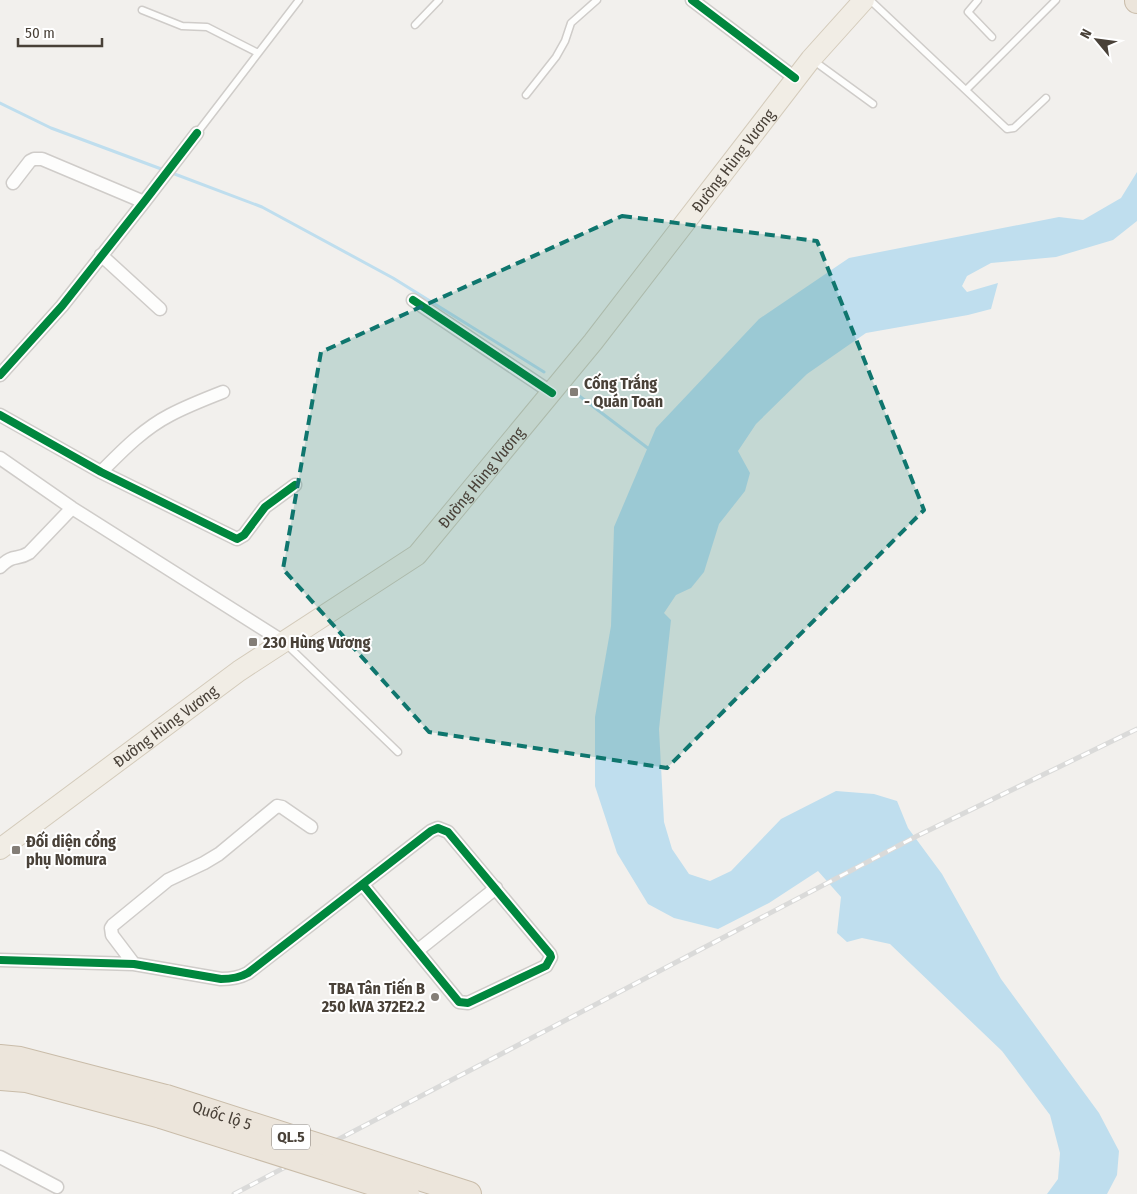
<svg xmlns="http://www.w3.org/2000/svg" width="1137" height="1194" font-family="'Fira Sans Condensed',sans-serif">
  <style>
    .water { fill: #bfdeee }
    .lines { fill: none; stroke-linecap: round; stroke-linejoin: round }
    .stream { stroke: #bfdeee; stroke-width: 3 }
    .lane-casing { stroke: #cfccc9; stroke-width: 9 }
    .street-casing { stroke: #cfccc9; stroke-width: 15 }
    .primary-casing { stroke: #d4cbbb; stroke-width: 22 }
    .highway-casing { stroke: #c9bca9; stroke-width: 26 }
    .lane { stroke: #fdfdfc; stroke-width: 6 }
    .street { stroke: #fdfdfc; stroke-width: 12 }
    .primary { stroke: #f1ede5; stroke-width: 20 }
    .highway { stroke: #ece5db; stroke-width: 24 }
    .rail-casing { stroke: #dadad9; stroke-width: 5 }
    .rail { stroke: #fff; stroke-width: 3; stroke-dasharray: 9; stroke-linecap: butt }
    .highway-bridge-casing { stroke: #c9bca9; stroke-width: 26; stroke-linecap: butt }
    .highway-bridge { stroke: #ece5db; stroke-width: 24 }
    .cycleway-casing { stroke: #fff; stroke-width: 11 }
    .cycleway { stroke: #00873e; stroke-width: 8 }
    .marked { fill: #0f766e; fill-opacity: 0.2; stroke: #0f766e; stroke-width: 4; stroke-dasharray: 10 6; stroke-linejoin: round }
    .poi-dot { fill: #847e77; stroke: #fff; stroke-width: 2 }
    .labels { text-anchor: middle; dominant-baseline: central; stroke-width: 4; stroke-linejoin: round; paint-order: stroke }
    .shield { fill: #fff; stroke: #807a74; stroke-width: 1 }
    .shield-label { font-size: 15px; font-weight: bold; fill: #494138 }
    .street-label { font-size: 16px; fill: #494138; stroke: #fff }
    .poi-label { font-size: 16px; font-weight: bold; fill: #494138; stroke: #fff; text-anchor: start }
  </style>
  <rect width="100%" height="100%" fill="#f2f0ed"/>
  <path class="water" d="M1137,172V221L1113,240L1056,257L991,263L967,276L962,286L967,292L998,283L991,309L968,315L866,333L807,374L756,424L738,451L750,473L745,491L719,524L704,572L691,588L676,595L664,613L671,620L659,729L664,822L672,849L689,874L710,881L731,871L781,819L836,791L874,794L897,801L908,828L942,874L1001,979L1099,1113L1119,1151L1117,1175L1107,1194H1047L1058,1179L1060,1153L1050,1115L1002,1051L890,944L862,938L847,942L837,933L841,897L818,871L769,903L718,929L674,918L648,904L617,853L595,786V717L611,626L614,527L656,428L759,319L849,258L1059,217L1083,220L1121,198Z"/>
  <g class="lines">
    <path class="stream" d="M0,103L51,128L164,170
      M172,173L262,207L393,278L544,372
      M578,395L649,449"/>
    <defs>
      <path id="lane" d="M870,0L1007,129L1014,128L1046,98
        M978,0L968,12L992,37
        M142,10L182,26L207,27L258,53
        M415,25L439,0
        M814,61L873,104
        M966,90L1056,0
        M526,95L556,57L565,41L571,23L597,0
        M197,133L299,0
        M285,643L398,752"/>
      <path id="street" d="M692,0L795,78
        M13,183L30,161L34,159H42L144,202
        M101,255L160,309
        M413,300L552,393
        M0,375L62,306L144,202L197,133
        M0,415L101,472L237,539L244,535L265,507L295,485
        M0,458L72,508L284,642
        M101,472C122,451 143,429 170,415C187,406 205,399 223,392
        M0,567C14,553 16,561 29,553L72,508
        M417,951L496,888
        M0,960L134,964L221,979C231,979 239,978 248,973L431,831L438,828L448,832L550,954L551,957L546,966L468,1003L459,1002L363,885
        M134,964L112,935L111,928L113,925L168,880L204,863L219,854L277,806L282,807L311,827
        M0,1157L57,1187"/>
      <g id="primary">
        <path id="s1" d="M0,849L239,671L417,555L593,342L811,59L864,0"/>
      </g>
      <path id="highway" d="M1137,0V1
        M0,1057L20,1059L166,1097
        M0,1078L26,1080L161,1116
        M416,1177L469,1194"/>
    </defs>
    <use href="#lane" class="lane-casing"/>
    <use href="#street" class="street-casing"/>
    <use href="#primary" class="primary-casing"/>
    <use href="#highway" class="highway-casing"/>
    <use href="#lane" class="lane"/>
    <use href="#street" class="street"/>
    <use href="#primary" class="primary"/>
    <use href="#highway" class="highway"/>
    <defs>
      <path id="rail" d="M234,1194L917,836L1137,729"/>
    </defs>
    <use href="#rail" class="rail-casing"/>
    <use href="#rail" class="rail"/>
    <defs>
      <g id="highway-bridge">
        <path id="s2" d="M166,1097L416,1177"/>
        <path d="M161,1116L407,1194"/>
      </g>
    </defs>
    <use href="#highway-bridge" class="highway-bridge-casing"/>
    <use href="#highway-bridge" class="highway-bridge"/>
    <defs>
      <path id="cycleway" d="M692,0L795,78
        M413,300L552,393
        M0,375L62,306L144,202L197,133
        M0,415L101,472L237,539L244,535L265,507L295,485
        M0,960L134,964L221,979C231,979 239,978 248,973L431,831L438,828L448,832L550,954L551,957L546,966L468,1003L459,1002L363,885"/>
    </defs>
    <use href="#cycleway" class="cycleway-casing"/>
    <use href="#cycleway" class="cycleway"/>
  </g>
  <path class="marked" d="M622,216L817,241L924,510L667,768L429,732L283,569L321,352Z"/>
  <g class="poi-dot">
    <rect x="569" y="387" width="10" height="10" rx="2.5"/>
    <rect x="248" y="637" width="10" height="10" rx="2.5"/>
    <rect x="11" y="845" width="10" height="10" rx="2.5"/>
    <circle cx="435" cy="997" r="5"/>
  </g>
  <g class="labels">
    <rect class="shield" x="272" y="1124.5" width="38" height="25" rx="4"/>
    <g class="shield-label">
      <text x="291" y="1137">QL.5</text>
    </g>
    <g class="street-label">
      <text stroke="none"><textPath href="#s1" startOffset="1016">Đường Hùng Vương</textPath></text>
      <text stroke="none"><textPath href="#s1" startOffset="611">Đường Hùng Vương</textPath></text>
      <text stroke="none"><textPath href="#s1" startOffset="206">Đường Hùng Vương</textPath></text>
      <text stroke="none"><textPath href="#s2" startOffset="59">Quốc lộ 5</textPath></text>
    </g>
    <g class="poi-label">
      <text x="584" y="383">Cống Trắng<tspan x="584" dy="18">- Quán Toan</tspan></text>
      <text x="263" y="642">230 Hùng Vương</text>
      <text x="26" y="841">Đối diện cổng<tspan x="26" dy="18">phụ Nomura</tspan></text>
      <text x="425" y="988" text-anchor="end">TBA Tân Tiến B<tspan x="425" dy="18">250 kVA 372E2.2</tspan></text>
    </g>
  </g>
  <g transform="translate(1097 40) rotate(299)" stroke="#ffffff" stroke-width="4" paint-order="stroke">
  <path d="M0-4L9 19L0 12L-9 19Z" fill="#494138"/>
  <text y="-8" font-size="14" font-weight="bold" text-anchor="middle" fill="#494138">N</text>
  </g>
  <path d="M18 38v8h84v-8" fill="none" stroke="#494138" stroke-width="2.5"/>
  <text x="25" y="38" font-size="15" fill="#494138" stroke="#ffffff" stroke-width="4" paint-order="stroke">50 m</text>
</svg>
